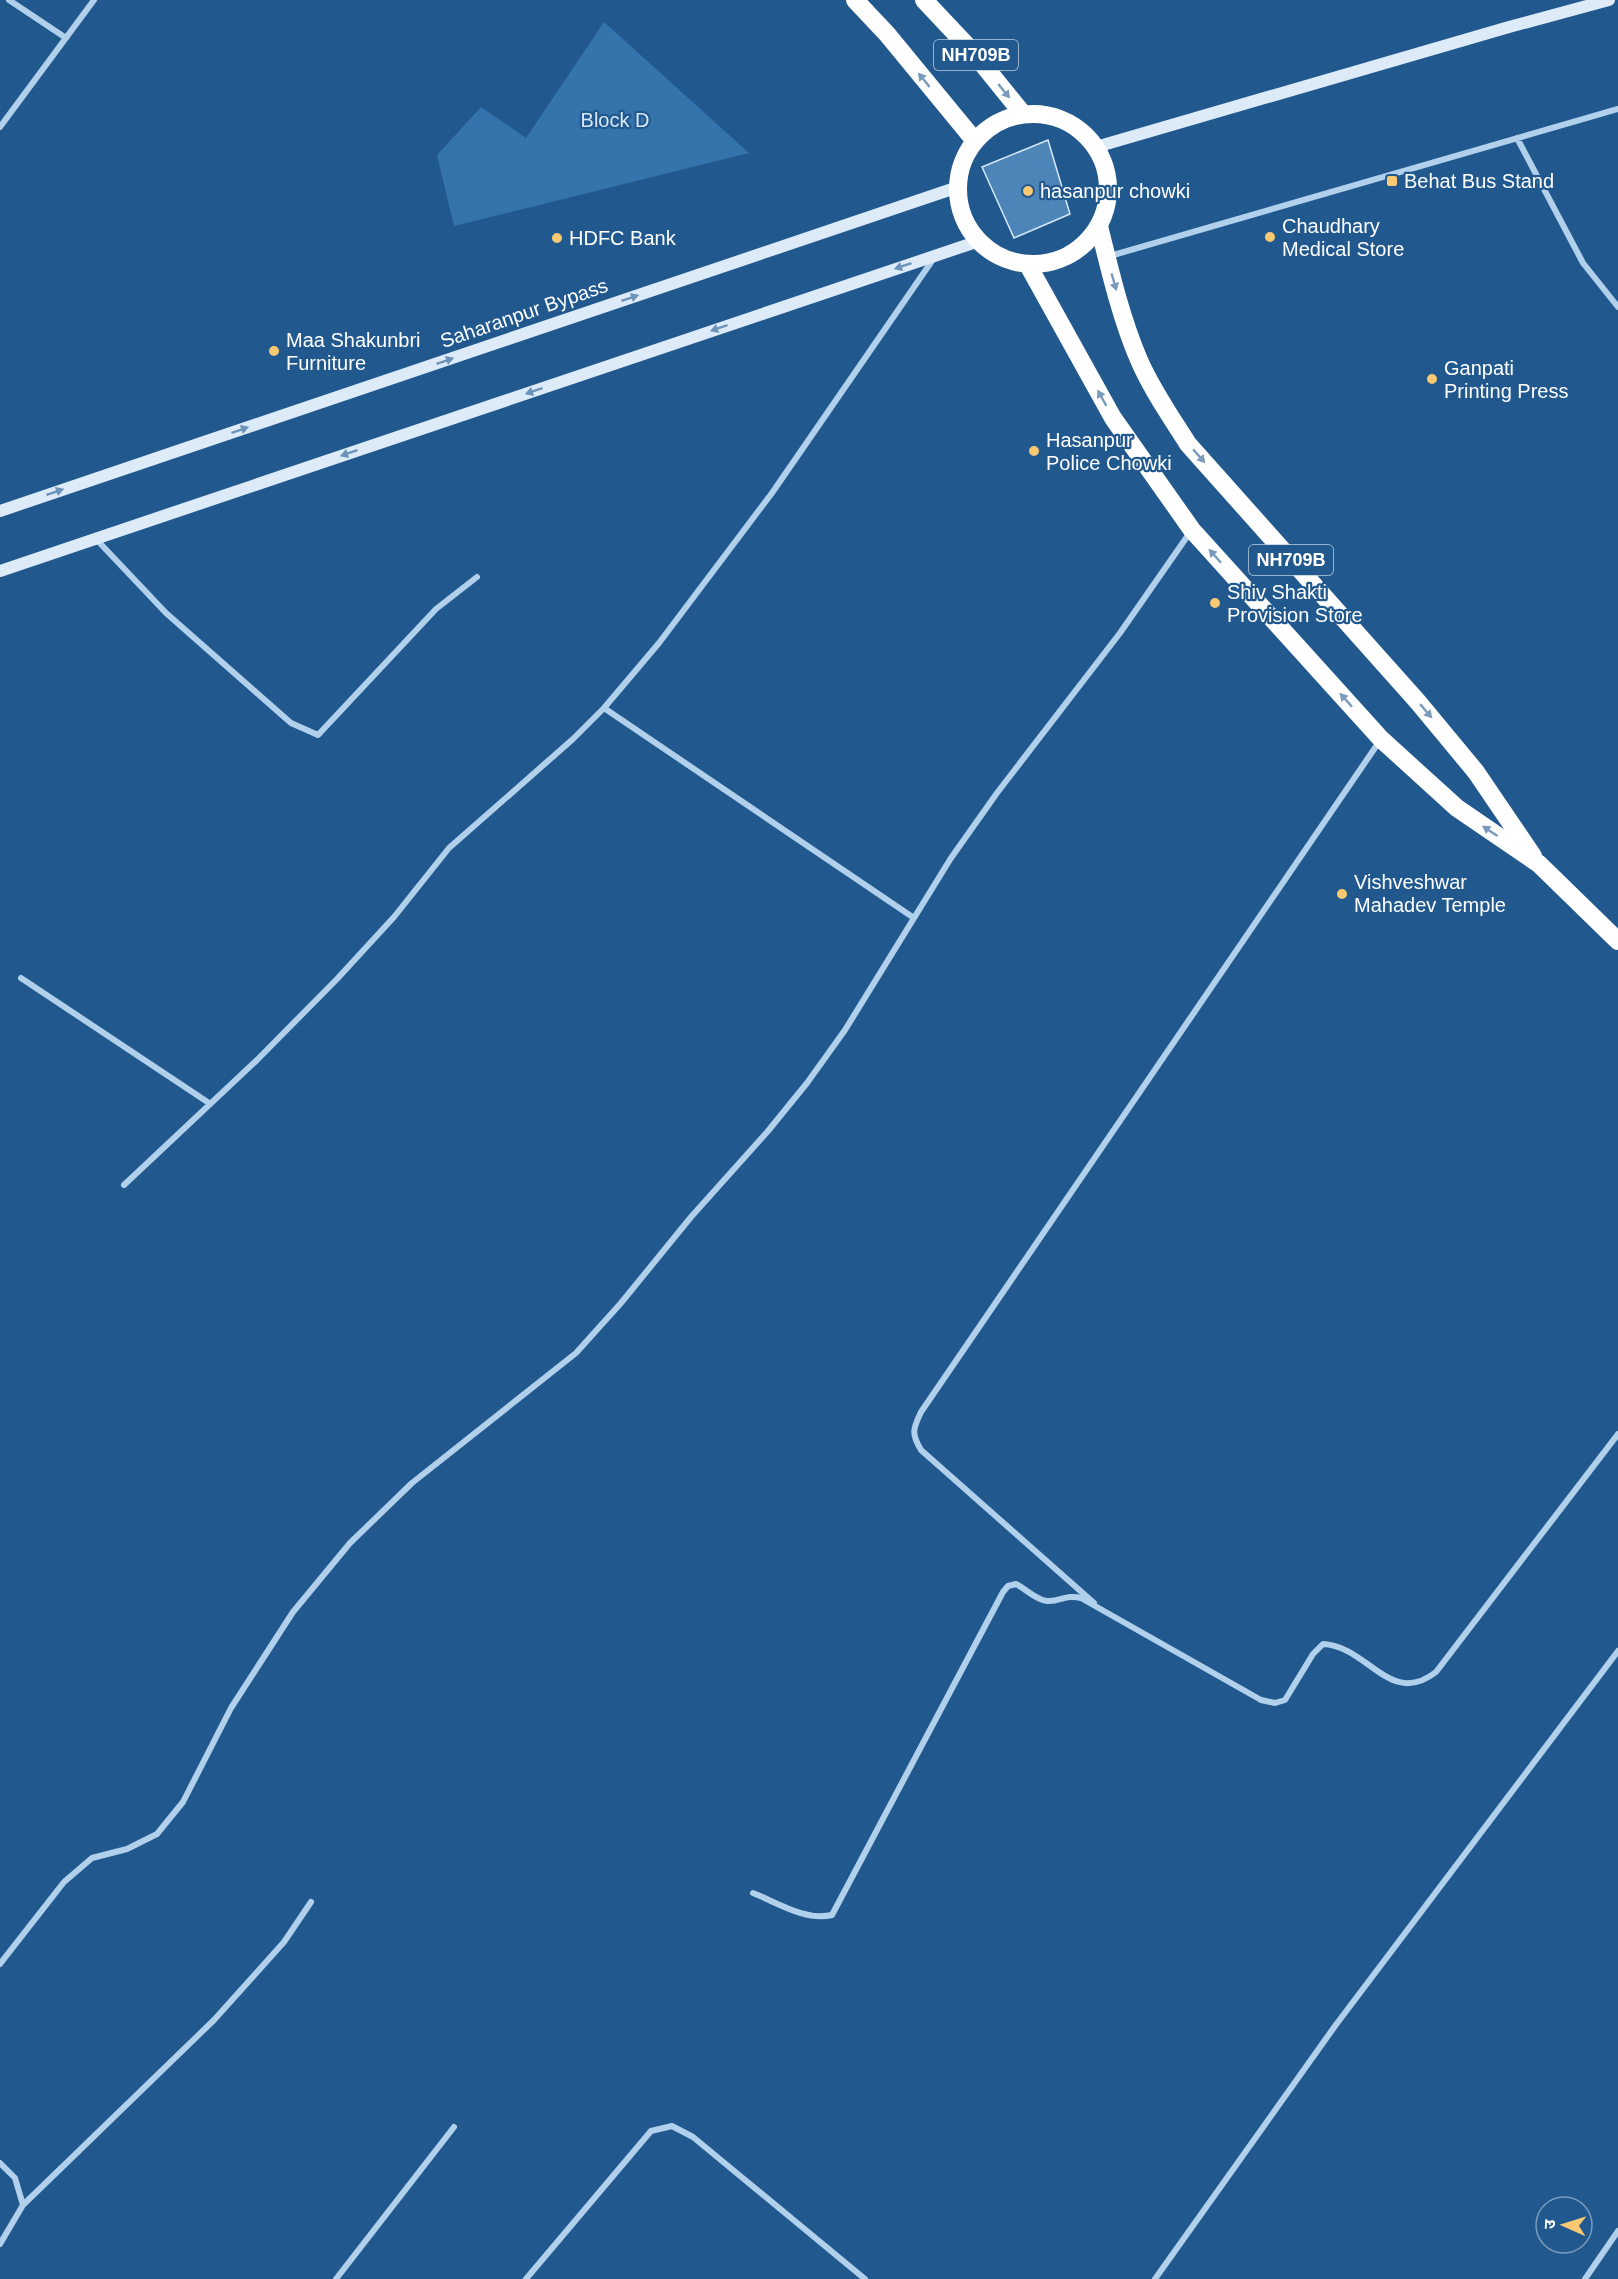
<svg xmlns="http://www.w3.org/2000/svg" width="1618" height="2279" font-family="Arial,'Noto Sans Devanagari',sans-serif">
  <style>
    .green { fill: #3573ad }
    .building { fill: #4e85b8; stroke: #d6e8f9; stroke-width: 1.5 }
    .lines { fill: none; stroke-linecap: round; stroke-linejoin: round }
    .street { stroke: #b1d0ec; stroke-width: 6 }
    .secondary { stroke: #ddebf9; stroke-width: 12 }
    .highway { stroke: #fff; stroke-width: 18 }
    .oneway { fill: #7a9bbc }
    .oneway2 { fill: #6c93b9 }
    .poi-dot { fill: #f9c972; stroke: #21598f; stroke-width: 2 }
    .labels { text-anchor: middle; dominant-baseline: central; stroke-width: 4.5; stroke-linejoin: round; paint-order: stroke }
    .shield { fill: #21598f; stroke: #bccddd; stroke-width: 1.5 }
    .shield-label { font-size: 18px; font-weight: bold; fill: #fff }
    .park-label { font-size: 20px; fill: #d6e8f9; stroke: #21598f }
    .poi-label { font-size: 20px; fill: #fff; stroke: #21598f; text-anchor: start }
    .street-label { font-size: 20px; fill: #fff; stroke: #21598f }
  </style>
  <rect width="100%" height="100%" fill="#21598f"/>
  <path class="green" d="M604,22L749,153L454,226L437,155L481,107L526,138Z"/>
  <path class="building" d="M1048,140L1070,214L1014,238L982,167Z"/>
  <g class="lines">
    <path class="street" d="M9,0L66,38
      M0,127L94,0
      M1517,138L1583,263L1618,307
      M1110,256L1618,109
      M96,539L166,613L291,723L318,735L436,609L477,577
      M604,708L914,918
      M21,978L209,1103
      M124,1185L257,1060L337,979L394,917L449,848L573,739L604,708L659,643L772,493L934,258
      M1094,1603L921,1450C911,1433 913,1429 921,1412L1379,742
      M753,1893C778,1903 805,1921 832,1915L1003,1592L1008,1586L1016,1584C1026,1589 1036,1600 1047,1601C1060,1602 1066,1594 1081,1598L1261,1700L1275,1703L1285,1700L1313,1654L1323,1644C1368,1646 1390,1708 1436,1672L1618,1434
      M0,1964L64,1882L92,1858L127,1849L157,1834L183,1802L231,1708L293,1612L350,1543L412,1483L576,1353L621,1303L691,1217L768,1131L807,1083L845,1030L951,858L997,793L1120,633L1191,531
      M0,2163L15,2178L23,2205L0,2244
      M23,2205L214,2020L284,1942L311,1902
      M336,2279L454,2127
      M526,2279L651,2131L672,2126L693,2137L865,2279
      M1155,2279L1335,2026L1618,1651
      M1585,2279L1618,2231"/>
    <path class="secondary" d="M1096,147L1509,27L1609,0
      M0,511L958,187
      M0,571L979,241"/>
    <path class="highway" d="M855,0L887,34L975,141
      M924,0L972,51L1023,114
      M958 189a75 75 0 1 1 150 0a75 75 0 1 1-150 0Z
      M1099,226C1110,271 1121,318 1139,360C1152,390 1171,417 1188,444L1418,702L1476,772L1533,856
      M1028,265L1113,418L1192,530L1381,739L1457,808L1539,864L1618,941"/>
  </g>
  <defs><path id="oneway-solid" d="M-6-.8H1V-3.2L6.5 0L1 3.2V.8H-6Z" transform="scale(1.5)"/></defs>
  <g class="oneway">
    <use href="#oneway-solid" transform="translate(924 80) rotate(-129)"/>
    <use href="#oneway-solid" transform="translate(1004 91) rotate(51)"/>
    <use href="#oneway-solid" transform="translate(1114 282) rotate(74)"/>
    <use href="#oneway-solid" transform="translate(1102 398) rotate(-119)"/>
    <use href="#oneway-solid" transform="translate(1199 456) rotate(49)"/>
    <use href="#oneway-solid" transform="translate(1215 556) rotate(-132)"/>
    <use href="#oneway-solid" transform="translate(1346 700) rotate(-132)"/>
    <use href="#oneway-solid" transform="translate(1426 711) rotate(50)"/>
    <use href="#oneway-solid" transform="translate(1490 831) rotate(-146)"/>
  </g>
  <g class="oneway2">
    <use href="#oneway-solid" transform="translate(903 266) rotate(161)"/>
    <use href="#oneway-solid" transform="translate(630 298) rotate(-19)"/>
    <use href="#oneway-solid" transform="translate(719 328) rotate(161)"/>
    <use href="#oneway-solid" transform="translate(445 361) rotate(-19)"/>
    <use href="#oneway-solid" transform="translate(534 391) rotate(161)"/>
    <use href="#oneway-solid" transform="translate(240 430) rotate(-19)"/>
    <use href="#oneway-solid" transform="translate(349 453) rotate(161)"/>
    <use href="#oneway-solid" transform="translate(55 492) rotate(-19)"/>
  </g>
  <g class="poi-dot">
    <rect x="1386" y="175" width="12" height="12" rx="3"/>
    <circle cx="1028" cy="191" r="6"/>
    <circle cx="1270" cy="237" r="6"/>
    <circle cx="557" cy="238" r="6"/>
    <circle cx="274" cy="351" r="6"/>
    <circle cx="1432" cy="379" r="6"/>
    <circle cx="1034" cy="451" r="6"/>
    <circle cx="1215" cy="603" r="6"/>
    <circle cx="1342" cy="894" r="6"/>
  </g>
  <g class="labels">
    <g class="shield">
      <rect x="934" y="40" width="84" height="30" rx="4.5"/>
      <rect x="1249" y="545" width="84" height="30" rx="4.5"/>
    </g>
    <g class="shield-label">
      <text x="976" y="55">NH709B</text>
      <text x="1291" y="560">NH709B</text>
    </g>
    <g class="park-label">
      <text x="615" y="120">Block D</text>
    </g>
    <g class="poi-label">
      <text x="1404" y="181">Behat Bus Stand</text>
      <text x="1040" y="191">hasanpur chowki</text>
      <text x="1282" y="226">Chaudhary<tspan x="1282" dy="23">Medical Store</tspan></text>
      <text x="569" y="238">HDFC Bank</text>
      <text x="286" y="340">Maa Shakunbri<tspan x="286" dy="23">Furniture</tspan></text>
      <text x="1444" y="368">Ganpati<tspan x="1444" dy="23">Printing Press</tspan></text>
      <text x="1046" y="440">Hasanpur<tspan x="1046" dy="23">Police Chowki</tspan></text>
      <text x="1227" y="592">Shiv Shakti<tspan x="1227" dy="23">Provision Store</tspan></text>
      <text x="1354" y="882">Vishveshwar<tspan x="1354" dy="23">Mahadev Temple</tspan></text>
    </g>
    <g class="street-label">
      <text transform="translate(524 313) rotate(-19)">Saharanpur Bypass</text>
    </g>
  </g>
  <g transform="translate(1564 2225) rotate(273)"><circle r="28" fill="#21598f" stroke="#7a9bbc" stroke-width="1.5"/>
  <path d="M0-4.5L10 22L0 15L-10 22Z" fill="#f9c972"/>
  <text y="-9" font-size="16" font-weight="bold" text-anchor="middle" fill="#ffffff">उ</text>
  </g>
</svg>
